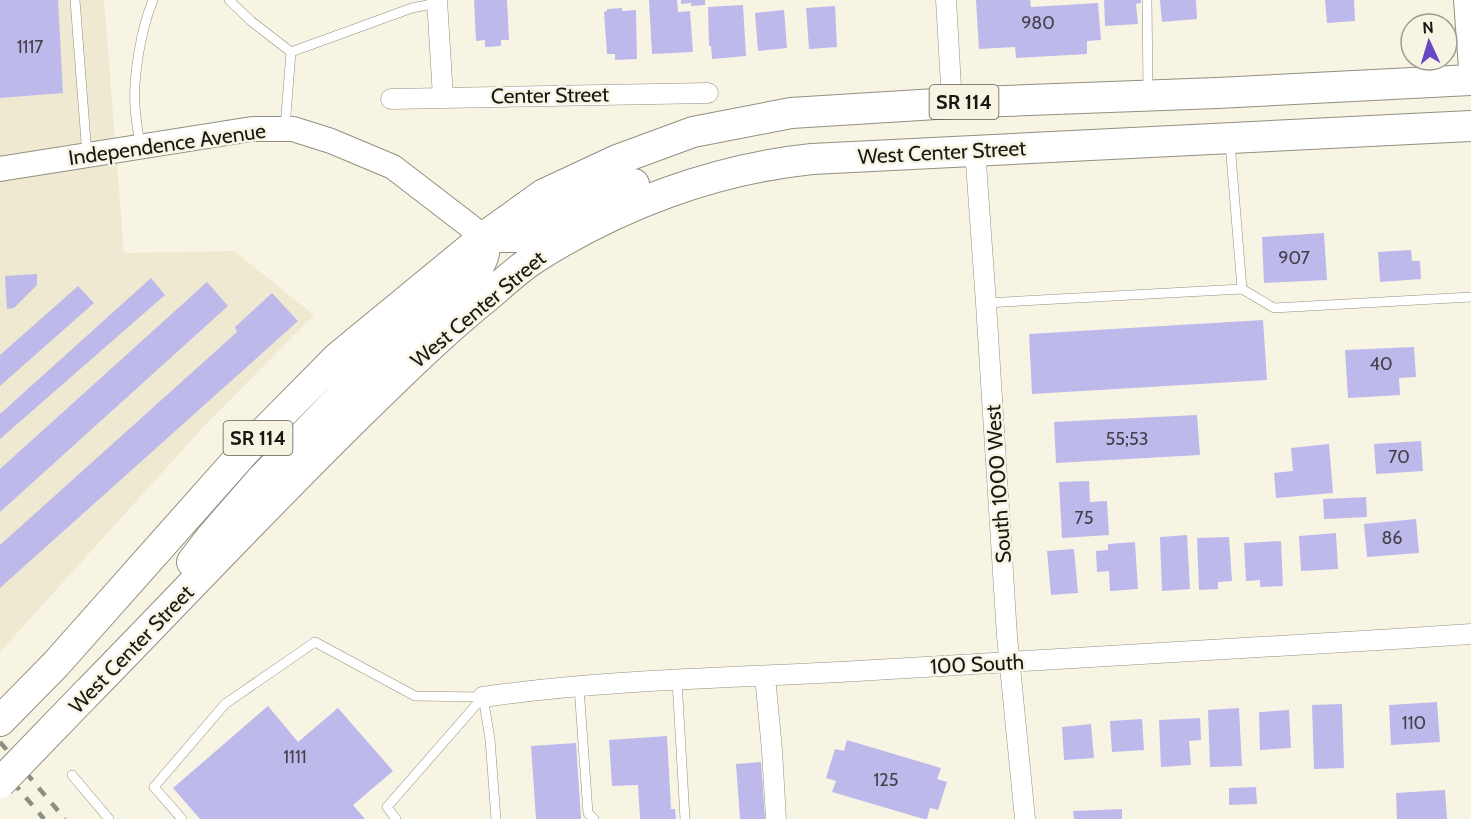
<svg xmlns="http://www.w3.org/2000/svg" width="1471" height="819" font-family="Cabin,sans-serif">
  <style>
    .built { fill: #efe9d2 }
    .building { fill: #beb9eb }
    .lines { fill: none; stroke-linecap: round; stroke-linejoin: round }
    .service-casing { stroke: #938f81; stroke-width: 10 }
    .minor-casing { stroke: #938f81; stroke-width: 21 }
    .tertiary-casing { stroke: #938f81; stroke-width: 26 }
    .primary-casing { stroke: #938f81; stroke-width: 32 }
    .service { stroke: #fff; stroke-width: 9 }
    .minor { stroke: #fff; stroke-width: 20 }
    .tertiary { stroke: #fff; stroke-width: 24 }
    .primary { stroke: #fff; stroke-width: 30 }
    .rail { stroke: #8f8c81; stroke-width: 4.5; stroke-dasharray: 10 10; stroke-linecap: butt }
    .primary-bridge-casing { stroke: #938f81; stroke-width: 32; stroke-linecap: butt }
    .primary-bridge { stroke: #fff; stroke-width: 30 }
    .labels { text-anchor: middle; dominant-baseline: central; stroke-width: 5; stroke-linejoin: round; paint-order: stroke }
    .number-label { font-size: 18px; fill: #434049 }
    .shield { fill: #f8f4e4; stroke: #5d5a52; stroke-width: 1.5 }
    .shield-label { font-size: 20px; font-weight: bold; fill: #1a1813 }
    .street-label { font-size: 21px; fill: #1a1813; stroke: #f8f4e4 }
  </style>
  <rect width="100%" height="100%" fill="#f8f4e4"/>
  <path class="built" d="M0,0H104L124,253L234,251L314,315L206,424L0,652Z"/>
  <path class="building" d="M0,0H58L63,93L0,98Z
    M474,0H507L509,40H501V46L485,47V40L476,41Z
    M649,0H677L678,12L690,11L693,52L652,54Z
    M681,0H705V5L691,6V3L681,4Z
    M976,0H1030L1031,7L1098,3L1101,40L1087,41V54L1016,58L1015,47L979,49Z
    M1104,0H1141V3L1136,4L1138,24L1105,26Z
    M1160,0H1196L1197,19L1162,22Z
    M1325,0H1354L1355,21L1327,23Z
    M743,5L746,56L712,59L711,46H709L708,7Z
    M835,6L837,47L809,49L806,8Z
    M622,8V11L636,10L637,59L615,60V54H607L604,12L607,11V9Z
    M784,10L787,48L758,51L755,13Z
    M1324,233L1327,280L1264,283L1262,237Z
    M1411,250L1412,261H1420L1421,279L1380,282L1378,252Z
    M37,274V285L14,308L7,309L5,276Z
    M151,278L165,295L0,439V414Z
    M207,282L228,306L0,512V469Z
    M78,286L94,303L0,386V355Z
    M272,293L298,321L0,588V545L237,332L235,327Z
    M1263,320L1267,380L1032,394L1029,334Z
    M1414,347L1416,377L1399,378L1400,395L1348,398L1345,350Z
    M1197,415L1200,455L1056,463L1054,422Z
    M1421,441L1423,471L1376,474L1374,444Z
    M1329,444L1333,493L1276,498L1274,473L1293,471L1291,448Z
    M1089,481L1090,502L1107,501L1109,535L1062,538L1059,482Z
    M1366,497L1367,517L1324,519L1323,499Z
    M1416,519L1419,553L1367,557L1364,524Z
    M1336,533L1338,569L1301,571L1299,536Z
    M1187,535L1190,589L1162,591L1160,537Z
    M1229,537L1232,581L1218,582V589L1199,590L1197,538Z
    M1281,541L1283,586L1260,587V580L1246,581L1244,543Z
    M1135,542L1138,589L1110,591L1109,571L1097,572L1096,551L1108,550V544Z
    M1074,549L1078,593L1051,595L1047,551Z
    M1437,702L1440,742L1391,745L1389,705Z
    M1342,704L1344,768L1314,769L1312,705Z
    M268,706L298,742L338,708L393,771L353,805L365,819H200L173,788Z
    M1239,708L1242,766L1210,767L1208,710Z
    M1289,710L1291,748L1260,750L1259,712Z
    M1200,718L1201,740L1189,741L1191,765L1161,767L1159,720Z
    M1142,719L1144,750L1112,752L1110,721Z
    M1091,724L1094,758L1064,760L1062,727Z
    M667,736L671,809H675L676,819H640L638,785L612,786L609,740Z
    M847,740L941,768L937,779L947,782L938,810L930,808L927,819H924L832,792L836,781L826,778L835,749L844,751Z
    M576,743L581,819H536L531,746Z
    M761,762L765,819H740L736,764Z
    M1256,787L1257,804L1229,805V788Z
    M1445,790L1447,819H1397L1396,793Z
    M1122,809V819H1074L1073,811Z"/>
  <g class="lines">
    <defs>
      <path id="service" d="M75,0L87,155
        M229,0L251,21L291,52
        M1147,0L1148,91
        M285,127L291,52L412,8L437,3
        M1230,143L1242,289
        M140,145C138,132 136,120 135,107C133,76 141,29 153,0
        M986,303L1242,289L1274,308L1471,297
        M677,680L685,819
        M579,687L588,813L594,819
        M483,697L490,739L496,819
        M72,775L109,819
        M182,819L154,787L225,704L315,642L415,696L483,697
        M396,819L387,807L483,697"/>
      <path id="minor" d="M437,0L443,97
        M946,0L952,103
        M391,99L708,93
        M975,149L986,303L1007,636L1025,819
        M765,676L772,750L776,819
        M483,697C601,680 722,678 840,672C1051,660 1261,648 1471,634"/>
      <path id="tertiary" d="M1466,0L1471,68
        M0,169L252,129H293L331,141L393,167L484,237"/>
      <path id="primary" d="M484,237H521L634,184
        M192,562L212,536L259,482L359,378L416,320L477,269C484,258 486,250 484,237
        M86,694C182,596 276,495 375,399C412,363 448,328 488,296C503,283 518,269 535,258C618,205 714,169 812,159L1471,126
        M0,721L56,664L246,450L338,357L484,237L544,194L617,160L693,132L791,113L952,103L1217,93L1471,80"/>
    </defs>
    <use href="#service" class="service-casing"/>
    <use href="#minor" class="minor-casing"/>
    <use href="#tertiary" class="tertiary-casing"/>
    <use href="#primary" class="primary-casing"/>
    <use href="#service" class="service"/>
    <use href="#minor" class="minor"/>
    <use href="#tertiary" class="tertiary"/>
    <use href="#primary" class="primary"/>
    <path class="rail" d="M0,742L65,819
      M0,767L44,819"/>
    <defs>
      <path id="primary-bridge" d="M0,783L86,694"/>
    </defs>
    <use href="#primary-bridge" class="primary-bridge-casing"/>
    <use href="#primary-bridge" class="primary-bridge"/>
  </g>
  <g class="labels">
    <g class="number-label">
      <text x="1038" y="23">980</text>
      <text x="30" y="47">1117</text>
      <text x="1294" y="258">907</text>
      <text x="1381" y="364">40</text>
      <text x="1127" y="439">55;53</text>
      <text x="1399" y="457">70</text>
      <text x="1084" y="518">75</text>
      <text x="1392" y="538">86</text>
      <text x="1414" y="723">110</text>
      <text x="295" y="757">1111</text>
      <text x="886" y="780">125</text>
    </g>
    <g class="shield">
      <rect x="929.5" y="85" width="69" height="34" rx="4.5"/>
      <rect x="223.5" y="421" width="69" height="34" rx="4.5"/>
    </g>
    <g class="shield-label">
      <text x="964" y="102">SR 114</text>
      <text x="258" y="438">SR 114</text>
    </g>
    <g class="street-label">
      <text transform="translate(550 95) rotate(-1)">Center Street</text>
      <text transform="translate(167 144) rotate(-8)">Independence Avenue</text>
      <text transform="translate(942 152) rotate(-3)">West Center Street</text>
      <text transform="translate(478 309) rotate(-40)">West Center Street</text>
      <text transform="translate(998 484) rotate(-94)">South 1000 West</text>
      <text transform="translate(131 649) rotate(-46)">West Center Street</text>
      <text transform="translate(977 664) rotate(-3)">100 South</text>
    </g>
  </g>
  <g transform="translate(1429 42) rotate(356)"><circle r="28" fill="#f8f4e4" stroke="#9f9c90" stroke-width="1.5"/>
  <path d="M0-4.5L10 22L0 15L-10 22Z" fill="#6549c2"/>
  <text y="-9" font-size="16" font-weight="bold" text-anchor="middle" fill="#1a1813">N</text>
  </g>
</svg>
